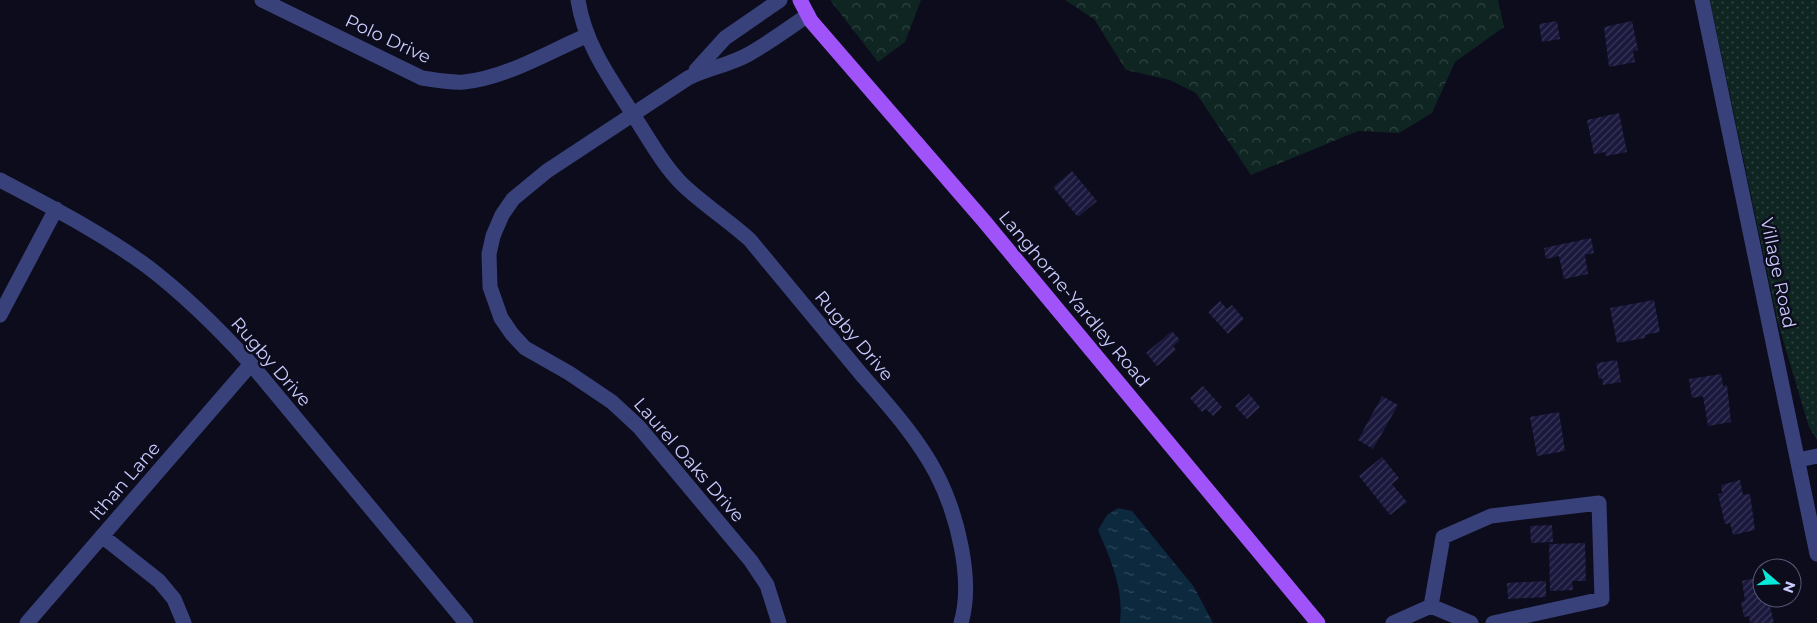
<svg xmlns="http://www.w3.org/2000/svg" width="1817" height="623" font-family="Montserrat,sans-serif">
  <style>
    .grass { fill: url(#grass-dots) }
    .forest { fill: url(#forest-crowns) }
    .water { fill: url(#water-ripples) }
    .building { fill: url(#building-hatch) }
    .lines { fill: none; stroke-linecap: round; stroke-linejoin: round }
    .minor { stroke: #384179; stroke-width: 15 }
    .major { stroke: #9f53f9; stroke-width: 15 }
    .labels { text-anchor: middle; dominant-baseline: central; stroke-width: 5; stroke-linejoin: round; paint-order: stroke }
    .street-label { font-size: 18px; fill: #c8cbfd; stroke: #0c0c1c }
  </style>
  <defs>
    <pattern id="grass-dots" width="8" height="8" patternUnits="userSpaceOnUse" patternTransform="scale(1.25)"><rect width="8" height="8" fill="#0f2521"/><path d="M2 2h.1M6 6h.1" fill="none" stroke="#304342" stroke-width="1.8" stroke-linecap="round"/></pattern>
    <pattern id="forest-crowns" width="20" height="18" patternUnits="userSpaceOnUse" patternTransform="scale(1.25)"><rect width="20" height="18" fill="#0f2521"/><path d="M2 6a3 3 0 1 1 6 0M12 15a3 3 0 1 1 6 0" fill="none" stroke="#304342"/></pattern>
    <pattern id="water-ripples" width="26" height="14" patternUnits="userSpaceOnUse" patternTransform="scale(1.25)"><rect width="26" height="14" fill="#0d293e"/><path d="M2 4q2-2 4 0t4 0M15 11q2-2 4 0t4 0" fill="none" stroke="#2f475b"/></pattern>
    <pattern id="building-hatch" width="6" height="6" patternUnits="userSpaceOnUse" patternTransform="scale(1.25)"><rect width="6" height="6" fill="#1a183c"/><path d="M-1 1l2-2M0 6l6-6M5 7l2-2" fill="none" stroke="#3a3859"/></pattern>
  </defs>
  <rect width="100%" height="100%" fill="#0c0c1c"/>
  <path class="grass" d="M1710,0H1817V440L1809,427L1778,323Z"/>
  <path class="forest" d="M830,0H921L905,42L878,62Z
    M1065,0H1498L1504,27L1455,62L1432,113L1399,133L1358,131L1251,175L1196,93L1170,80L1126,70L1094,19Z"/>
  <path class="water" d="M1118,508L1132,511L1194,587L1213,623H1120C1124,588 1111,561 1098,530L1107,515Z"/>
  <path class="building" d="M1557,21L1560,39L1542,42L1539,24Z
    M1632,21L1638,50L1633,51L1635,62L1609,67L1604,27Z
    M1619,113L1627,152L1606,156L1605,152L1594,154L1587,120Z
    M1072,171L1097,201L1078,217L1053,187Z
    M1591,238L1594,253L1585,255L1588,274L1564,279L1559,256L1546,259L1544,248Z
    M1654,300L1660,332L1645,335V338L1617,343L1610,308Z
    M1220,301L1227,309L1232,305L1244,319L1228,334L1208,312Z
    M1172,331L1180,340L1173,346L1176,350L1157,366L1146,353Z
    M1617,360L1621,382L1603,385L1602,378L1599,379L1596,363Z
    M1721,374L1723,386L1727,385L1731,422L1708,426L1703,396L1692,398L1689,379Z
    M1203,386L1222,407L1213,416L1206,409L1202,412L1190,398Z
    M1249,394L1260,407L1247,419L1235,406Z
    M1382,396L1398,405L1373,449L1358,440Z
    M1559,412L1565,451L1537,456L1530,417Z
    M1382,457L1399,478L1392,484L1407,502L1390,515L1359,476Z
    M1740,480L1743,495L1750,494L1755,530L1733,535L1730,523L1725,524L1718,494L1722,493L1721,485Z
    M1552,525L1553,542L1531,543L1530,526Z
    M1585,543L1586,581H1572L1573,590L1550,591L1549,544Z
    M1762,576V598H1768L1774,623H1750L1749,616L1744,617L1741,602L1745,601L1742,581Z
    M1546,581V597L1508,599L1507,583Z"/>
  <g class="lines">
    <path class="minor" d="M262,0L422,78C436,80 450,83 464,82C506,78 548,52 586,36
      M578,0C585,45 610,78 634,116C649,139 663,165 682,184C704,205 728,220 750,240C787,285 824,329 861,374C888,405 917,437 936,473C957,513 974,580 961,623
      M1702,0L1817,554
      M696,70L725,38L780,0
      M0,180C51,207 102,233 148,267C186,296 219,329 251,364L466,623
      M0,315L56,209
      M1798,460L1817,456
      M102,536L159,581L174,599L184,623
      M1431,606L1443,537L1491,516L1599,503L1602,599L1493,623
      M27,623L251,364
      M779,623L767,585L751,561L639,427L612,402L569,373L525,348L512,334L501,318L490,287L489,254L493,236L502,215L513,199L547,171L688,78C708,68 730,65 749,54C770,42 789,28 808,15
      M1393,623L1431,606L1471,623"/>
    <path class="major" d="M800,0L811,21L984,221L1318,623"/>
  </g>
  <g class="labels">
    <g class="street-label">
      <text transform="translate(388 39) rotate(25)">Polo Drive</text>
      <text transform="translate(1778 273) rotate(78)">Village Road</text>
      <text transform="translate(1074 299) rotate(50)">Langhorne-Yardley Road</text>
      <text transform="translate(854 336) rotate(50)">Rugby Drive</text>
      <text transform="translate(271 362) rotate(49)">Rugby Drive</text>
      <text transform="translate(689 460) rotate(49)">Laurel Oaks Drive</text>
      <text transform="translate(125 481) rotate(-49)">Ithan Lane</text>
    </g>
  </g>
  <g transform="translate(1777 583) rotate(109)"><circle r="24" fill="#0c0c1c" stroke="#575876"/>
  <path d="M0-4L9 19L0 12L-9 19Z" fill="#08e9da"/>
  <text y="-8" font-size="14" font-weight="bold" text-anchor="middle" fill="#c8cbfd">N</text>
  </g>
</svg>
